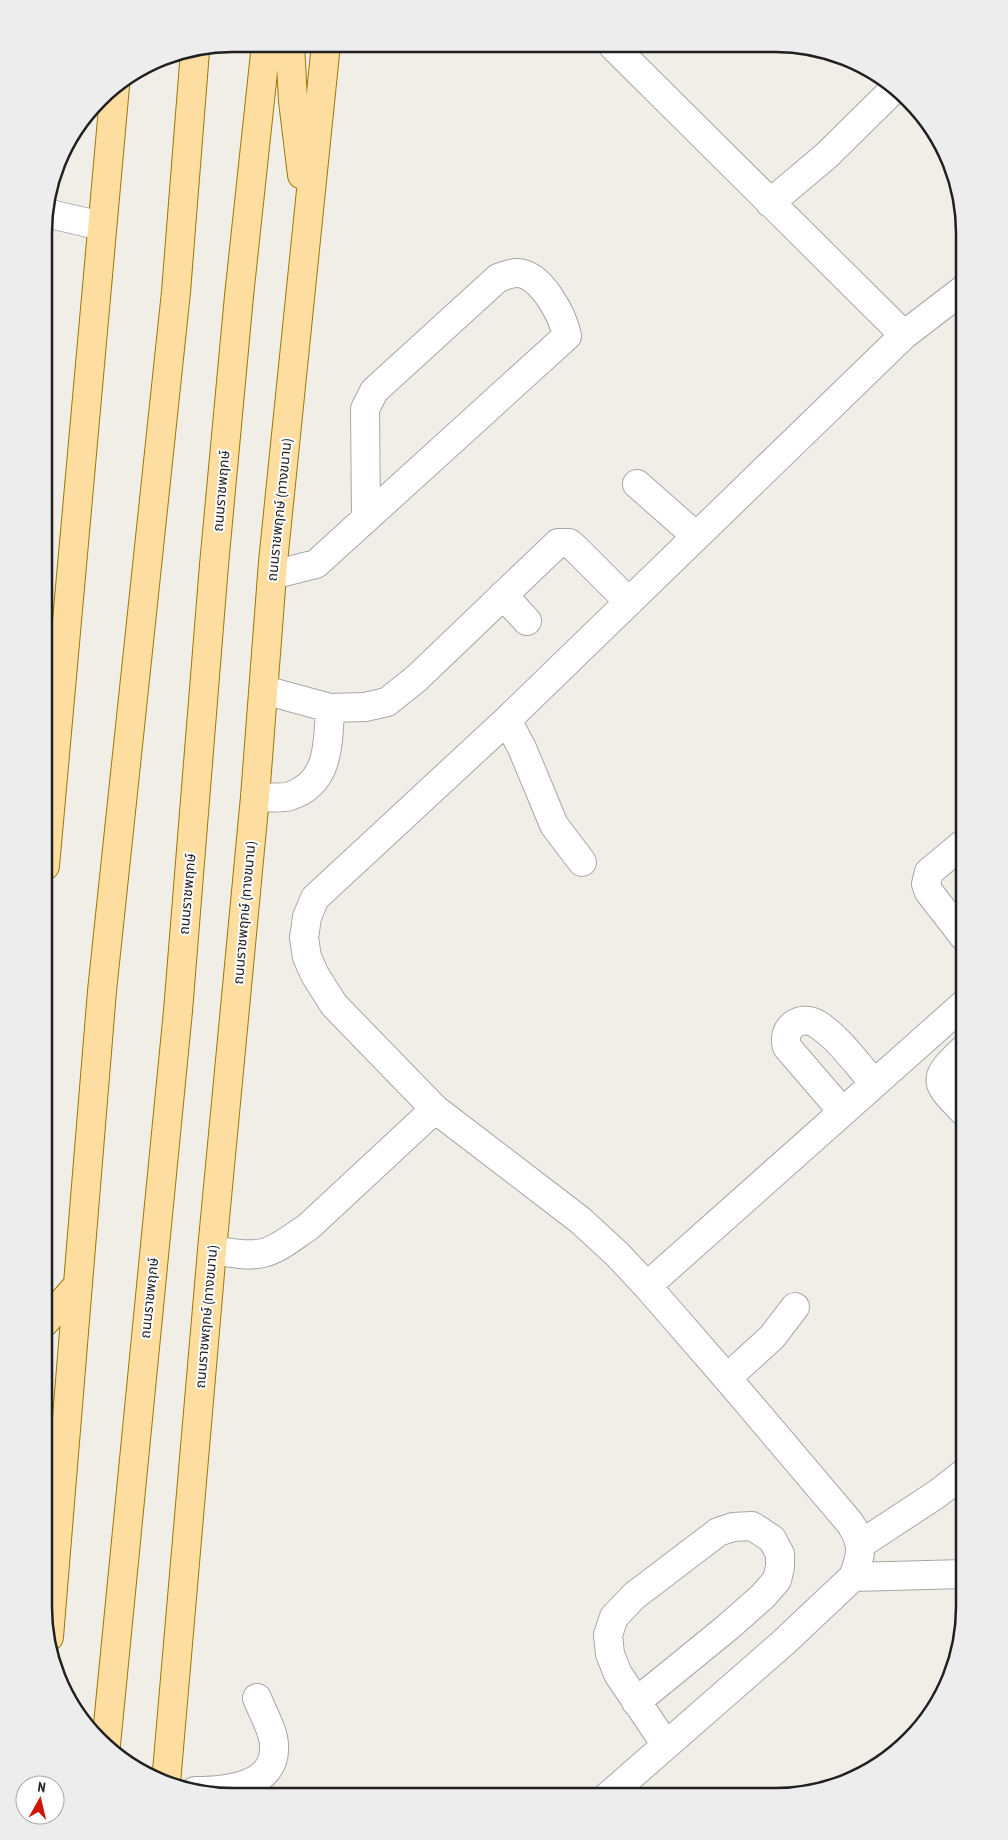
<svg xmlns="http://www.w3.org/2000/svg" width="1008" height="1840" font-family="'PT Sans Narrow','Noto Sans Thai',sans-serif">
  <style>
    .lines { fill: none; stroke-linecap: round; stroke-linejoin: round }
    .minor-casing { stroke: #a7a7a7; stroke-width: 30 }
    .major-casing { stroke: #9c7800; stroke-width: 30 }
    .minor { stroke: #fff; stroke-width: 28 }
    .major { stroke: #fddea0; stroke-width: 28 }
    .labels { text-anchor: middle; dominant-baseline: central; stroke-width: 4; stroke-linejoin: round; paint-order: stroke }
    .street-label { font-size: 14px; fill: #202020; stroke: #fff }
    .rim { fill: none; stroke: #202020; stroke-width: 2.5 }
  </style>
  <rect width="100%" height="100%" fill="#f1eee7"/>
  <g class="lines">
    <defs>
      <path id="minor" d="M613,46L904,335
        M770,203L826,156L895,88
        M45,216L50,214L102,226
        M637,484L696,536
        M272,575L316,564L567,336C563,316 541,273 517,273C511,273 504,276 498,278L374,391L365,409L366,518
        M503,595L527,621
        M264,690L330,708L365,707L387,702L417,678L558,543H569L576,549L629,602
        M507,720L522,748L554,825L582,862
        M255,797C265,797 280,799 290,796C330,783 328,743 330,708
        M964,937L929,892L926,884L929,872L964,843
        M842,1111L787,1047C781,1028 800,1014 817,1024C838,1037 857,1064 874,1083
        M964,1112C934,1081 931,1080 964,1049
        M212,1250C228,1252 246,1257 263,1253C279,1249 294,1236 308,1227L435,1109
        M647,1286L964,1004
        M727,1378L772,1337L795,1307
        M861,1544L937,1494L964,1473
        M853,1577L964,1574
        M636,1702L728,1627L763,1596L777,1580L780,1567V1554L772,1539L752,1526L733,1527L718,1532L634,1596L614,1617L608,1635L610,1654L618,1674L666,1745
        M195,1791C225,1791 277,1787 274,1745C274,1732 262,1711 257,1698
        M608,1796L783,1643L853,1577C862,1553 864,1545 850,1523L727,1378L647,1286L617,1254L580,1220L435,1109L334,1005L315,975L307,957L304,938L307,917L315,898L507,720L904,335L964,289"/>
      <path id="major" d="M290,44L293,101L302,175
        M45,866L115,86
        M44,1323L78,1285
        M49,1637L102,991L176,292L195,51
        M106,1745L178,1011L214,565L239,296L266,44
        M166,1783L212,1250L255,797L273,562L326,44"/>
    </defs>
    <use href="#minor" class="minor-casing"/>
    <use href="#major" class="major-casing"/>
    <use href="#minor" class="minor"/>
    <use href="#major" class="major"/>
  </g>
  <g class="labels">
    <g class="street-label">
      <text transform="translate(221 491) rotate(-85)">ถนนราชพฤกษ์</text>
      <text transform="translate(279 510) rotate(-84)">ถนนราชพฤกษ์ (ทางขนาน)</text>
      <text transform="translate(187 894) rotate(-85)">ถนนราชพฤกษ์</text>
      <text transform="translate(244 913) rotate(-85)">ถนนราชพฤกษ์ (ทางขนาน)</text>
      <text transform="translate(149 1298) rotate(-84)">ถนนราชพฤกษ์</text>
      <text transform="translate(206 1317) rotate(-85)">ถนนราชพฤกษ์ (ทางขนาน)</text>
    </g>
  </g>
  <path d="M0 0H1008V1840H0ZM233 52H775A181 181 0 0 1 956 233V1607A181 181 0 0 1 775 1788H233A181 181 0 0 1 52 1607V233A181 181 0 0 1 233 52Z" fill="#ededed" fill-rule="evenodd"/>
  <path class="rim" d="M233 52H775A181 181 0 0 1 956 233V1607A181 181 0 0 1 775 1788H233A181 181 0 0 1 52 1607V233A181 181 0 0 1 233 52Z"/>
  <g transform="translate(40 1800) rotate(8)"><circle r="24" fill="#ffffff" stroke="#a6a6a6"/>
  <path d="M0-4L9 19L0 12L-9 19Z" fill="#d01500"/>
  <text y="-8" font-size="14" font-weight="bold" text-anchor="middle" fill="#202020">N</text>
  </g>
</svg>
